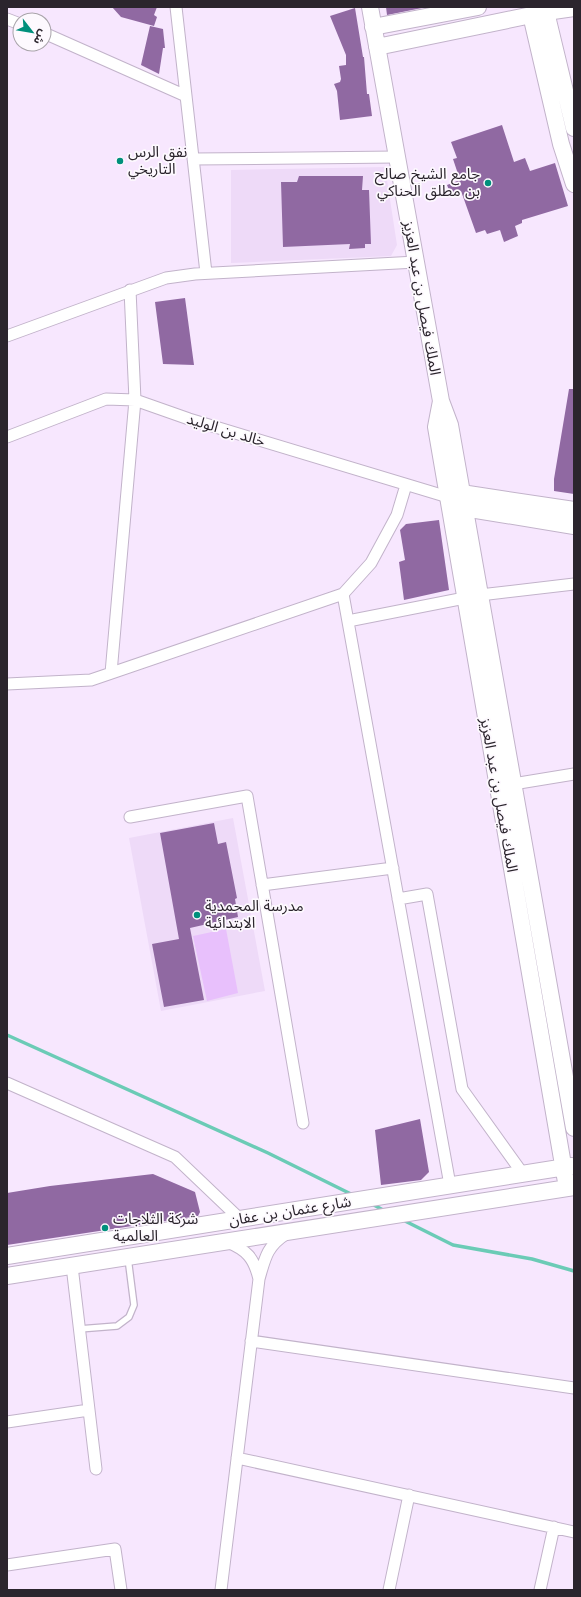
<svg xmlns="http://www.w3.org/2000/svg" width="581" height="1597" font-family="Jost,'Noto Sans Arabic',sans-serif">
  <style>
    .built { fill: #eedaf8 }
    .green { fill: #e8c0fc }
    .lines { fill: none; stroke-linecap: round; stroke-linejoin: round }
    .stream { stroke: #6bcbb6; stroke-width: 3.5 }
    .building { fill: #9069a2 }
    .lane-casing { stroke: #c2b3ca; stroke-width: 8 }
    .street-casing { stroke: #c2b3ca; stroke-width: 13 }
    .secondary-casing { stroke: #c2b3ca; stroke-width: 18 }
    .lane { stroke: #fff; stroke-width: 5.5 }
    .street { stroke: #fff; stroke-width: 11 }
    .secondary { stroke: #fff; stroke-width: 16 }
    .poi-dot { fill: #00907c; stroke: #fdf9fe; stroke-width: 1.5 }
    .labels { text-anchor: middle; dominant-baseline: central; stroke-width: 3.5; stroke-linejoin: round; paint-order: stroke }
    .poi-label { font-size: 15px; fill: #2b252d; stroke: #fdf9fe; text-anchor: start }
    .street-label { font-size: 15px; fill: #2b252d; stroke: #fdf9fe }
  </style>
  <rect width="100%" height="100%" fill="#f7e7fe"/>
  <path class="built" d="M385,167L397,245L391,256L231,263V170Z
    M233,818L265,991L161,1011L129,838Z"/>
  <path class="green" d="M226,929L238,993L207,1001L193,936Z"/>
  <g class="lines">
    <path class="stream" d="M7,1035L268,1153L353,1195
      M372,1204L385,1211
      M403,1220L453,1245L532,1259L574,1271"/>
  </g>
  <path class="building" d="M112,7H157L154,15L157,17L154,26L121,17Z
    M386,7H422V8L387,15Z
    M355,8L363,57H364L367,94H369L372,116L340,120L337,91L334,84L340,82L341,79L339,66L346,65V55L330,16Z
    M150,26L163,29L165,48H163L159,74L141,65Z
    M502,125L514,162L525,158L530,171L555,163L568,206L522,220V223L515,226L518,236L504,242L500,230L487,234L485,230L476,233L461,191L451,195L447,185L460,180L453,159L457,158L451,142Z
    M299,176H363L362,190H369L371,244H365V248L349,249L350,244L283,247L281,182H297Z
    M185,298L194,365L163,364L155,302Z
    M569,389H574V494L554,491V479Z
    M439,520L449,590L404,600L399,562L405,560L400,530L406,524Z
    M214,823L218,844L226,842L237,898L235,899L238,917L190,928L204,1000L164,1007L152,944L179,939L160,833Z
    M420,1119L429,1172L421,1180L381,1185L375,1130Z
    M153,1174L195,1192L200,1212L198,1216L7,1245V1193L50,1186Z"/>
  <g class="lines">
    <defs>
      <path id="lane" d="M79,1329L117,1326L129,1317L134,1305L128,1258"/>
      <path id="street" d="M176,7L206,273
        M7,19L20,24
        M44,33L186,96
        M193,159L397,157
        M7,336L166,278L195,274L416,262
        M7,437L106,399L135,400L189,419L448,497
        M406,485L397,515L371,563L343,594L450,1185
        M348,621L480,595L574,584
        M111,673L135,400L130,290
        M7,684L91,680L343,594
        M513,784L574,774
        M130,817L247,796L303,1123
        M262,885L393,868
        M398,899L427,894L462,1089L523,1174
        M7,1083L175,1157L240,1219
        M227,1242C247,1250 254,1258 259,1279C265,1258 267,1246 286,1234
        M72,1266L96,1469
        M251,1341L574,1388
        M7,1422L89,1410
        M237,1458L574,1532
        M7,1565L115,1549L121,1590
        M221,1590L259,1279
        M389,1590L409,1495
        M540,1590L554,1527"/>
      <path id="secondary" d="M370,7L441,401L450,425L574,1128
        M546,12L574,128
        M531,15L561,144L574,184
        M373,27L478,7
        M377,47L546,12L574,8
        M441,401L436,427L567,1188
        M453,496L468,494L574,510
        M456,502L470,509L574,526
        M7,1256L572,1166
        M7,1276L574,1187"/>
    </defs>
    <use href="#lane" class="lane-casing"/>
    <use href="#street" class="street-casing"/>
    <use href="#secondary" class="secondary-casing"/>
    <use href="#lane" class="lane"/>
    <use href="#street" class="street"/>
    <use href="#secondary" class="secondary"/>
  </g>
  <g class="poi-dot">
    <circle cx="120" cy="161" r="4"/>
    <circle cx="488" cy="183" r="4"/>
    <circle cx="197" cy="915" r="4"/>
    <circle cx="105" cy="1228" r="4"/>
  </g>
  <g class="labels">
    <g class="poi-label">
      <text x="128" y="152">نفق الرس<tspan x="128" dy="17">التاريخي</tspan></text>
      <text x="480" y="174" text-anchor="end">جامع الشيخ صالح<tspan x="480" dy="17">بن مطلق الحناكي</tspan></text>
      <text x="205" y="906">مدرسة المحمدية<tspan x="205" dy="17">الابتدائية</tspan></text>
      <text x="113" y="1219">شركة الثلاجات<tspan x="113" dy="17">العالمية</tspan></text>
    </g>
    <g class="street-label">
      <text transform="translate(422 298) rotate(80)">الملك فيصل بن عبد العزيز</text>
      <text transform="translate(226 430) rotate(17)">خالد بن الوليد</text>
      <text transform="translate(499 795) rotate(80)">الملك فيصل بن عبد العزيز</text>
      <text transform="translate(290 1211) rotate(-9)">شارع عثمان بن عفان</text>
    </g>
  </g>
  <rect width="581" height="1597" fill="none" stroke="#2b252d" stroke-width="16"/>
  <g transform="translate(32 32) rotate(121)"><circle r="19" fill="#fdf9fe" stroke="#a9a4aa"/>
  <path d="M0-3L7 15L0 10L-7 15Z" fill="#00907c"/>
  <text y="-6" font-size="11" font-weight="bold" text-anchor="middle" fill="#2b252d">ش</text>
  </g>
</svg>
